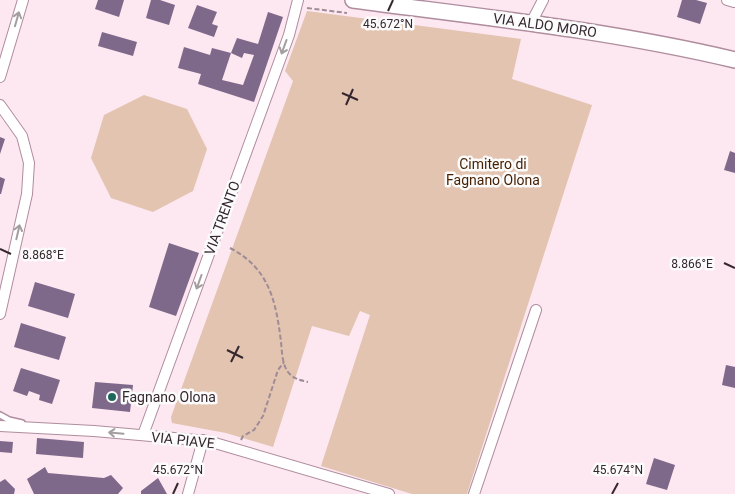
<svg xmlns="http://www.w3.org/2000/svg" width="735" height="494" font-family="Roboto,sans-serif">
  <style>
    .green { fill: #e2c4b1 }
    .building { fill: #7f698b }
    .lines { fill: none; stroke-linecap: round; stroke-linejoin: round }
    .service-casing { stroke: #af8d9e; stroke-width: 8 }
    .minor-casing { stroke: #af8d9e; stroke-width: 12 }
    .secondary-casing { stroke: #af8d9e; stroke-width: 18 }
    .path { stroke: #9f8c95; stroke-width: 2; stroke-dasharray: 5 2.5; stroke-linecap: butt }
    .service { stroke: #fff; stroke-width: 5 }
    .minor { stroke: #fff; stroke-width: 10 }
    .secondary { stroke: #fff; stroke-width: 15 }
    .oneway { stroke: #a49ea1 }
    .ticks { fill: none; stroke: #35272e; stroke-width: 2 }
    .poi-dot { fill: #1f675c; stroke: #fbfbfb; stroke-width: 2 }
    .labels { text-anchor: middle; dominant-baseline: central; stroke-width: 5; stroke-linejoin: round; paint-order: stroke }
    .street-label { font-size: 14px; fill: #35272e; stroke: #fbfbfb }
    .park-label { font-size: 14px; fill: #441f01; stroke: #fbfbfb }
    .poi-label { font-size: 14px; fill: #35272e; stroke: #fbfbfb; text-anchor: start }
    .ticks-label { font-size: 12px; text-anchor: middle; fill: #35272e; stroke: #fbfbfb; stroke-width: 5; stroke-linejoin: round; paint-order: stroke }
  </style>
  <rect width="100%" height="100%" fill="#fde7f1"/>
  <path class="green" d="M307,11L521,39L512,79L592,105L467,494H412L321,466L370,315L360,311L349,336L312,326L273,447L226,433L172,423L171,417L293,81L285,71Z
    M144,95L187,109L207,149L193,191L153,212L111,198L91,158L104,115Z"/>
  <path class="building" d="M98,0H124L119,17L95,9Z
    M151,0H160L175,5L169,25L146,18Z
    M682,0H696L707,3L700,24L677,17Z
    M197,5L217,12L212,24L218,26L214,37L188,28Z
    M268,12L283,17L254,102L198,84L201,74L178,68L184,47L210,55L212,48L231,53L222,80L243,85L254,55L244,53L242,58L231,53L237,38L258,44Z
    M102,32L137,42L133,56L98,46Z
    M0,137L5,139L0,154Z
    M730,151L735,153V173L724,170Z
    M0,177L5,179L1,194H0Z
    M169,243L199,253L176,316L149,307Z
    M35,282L75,294L68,318L28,306Z
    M21,323L66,337L59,360L14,347Z
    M726,365L735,367V388L722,385Z
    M21,368L60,380L52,404L39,400L40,395L29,391L27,396L13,391Z
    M95,382L133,385L130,412L92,408Z
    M37,438L84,442L83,458L36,454Z
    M0,441L13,442L12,453L0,452Z
    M654,458L675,465L667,490L646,484Z
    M45,467L48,473L104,478L111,475L123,488L118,494H34L27,479Z
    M158,478L167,494H141V491Z
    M5,479L15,489L14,494H0V482Z"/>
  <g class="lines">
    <defs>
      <path id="service" d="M0,415L9,420L22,423"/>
      <path id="minor" d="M727,0L734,2
        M531,23L543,0
        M0,77L23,0
        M0,105L22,136L29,163L27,194L0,314
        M0,426L94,431L208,441L389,494
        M143,435L289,35L298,0
        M188,494L203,440
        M474,494L536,310"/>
      <path id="secondary" d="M353,0C481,17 609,30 735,60"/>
    </defs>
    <use href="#service" class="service-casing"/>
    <use href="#minor" class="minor-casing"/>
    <use href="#secondary" class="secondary-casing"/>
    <path class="path" d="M307,8L347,13
      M230,248C269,268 276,301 281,342C282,351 282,364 288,372C293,379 300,380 308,382
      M241,440L243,436L254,430L263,416L278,370L284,362"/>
    <use href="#service" class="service"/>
    <use href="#minor" class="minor"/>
    <use href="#secondary" class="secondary"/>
  </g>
  <defs><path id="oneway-shaft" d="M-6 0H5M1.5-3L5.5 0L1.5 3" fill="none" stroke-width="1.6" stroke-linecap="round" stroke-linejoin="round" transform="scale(1.25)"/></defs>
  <g class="oneway">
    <use href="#oneway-shaft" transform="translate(17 19) rotate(-74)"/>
    <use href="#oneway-shaft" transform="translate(284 47) rotate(110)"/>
    <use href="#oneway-shaft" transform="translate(18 232) rotate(-77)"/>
    <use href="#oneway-shaft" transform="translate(199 282) rotate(110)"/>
    <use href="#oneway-shaft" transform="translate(116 433) rotate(-175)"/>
  </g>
  <path class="ticks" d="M388,11L393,0M342,93L358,100M346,105L353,89M0,249L11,254M724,263L735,268M227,350L243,358M231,362L239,346M173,494L178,483M612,494L618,483"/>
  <circle class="poi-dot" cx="112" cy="397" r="5"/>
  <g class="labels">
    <g class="street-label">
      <text transform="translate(545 25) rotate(8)">VIA ALDO MORO</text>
      <text transform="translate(222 218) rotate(-70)">VIA TRENTO</text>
      <text transform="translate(183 440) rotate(6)">VIA PIAVE</text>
    </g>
    <g class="park-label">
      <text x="493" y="164">Cimitero di<tspan x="493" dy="16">Fagnano Olona</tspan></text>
    </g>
    <g class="poi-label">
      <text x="122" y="397">Fagnano Olona</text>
    </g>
  </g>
  <g class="ticks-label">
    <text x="388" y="28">45.672°N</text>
    <text x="43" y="259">8.868°E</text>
    <text x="692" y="268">8.866°E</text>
    <text x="178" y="474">45.672°N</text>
    <text x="618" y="474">45.674°N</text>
  </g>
</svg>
